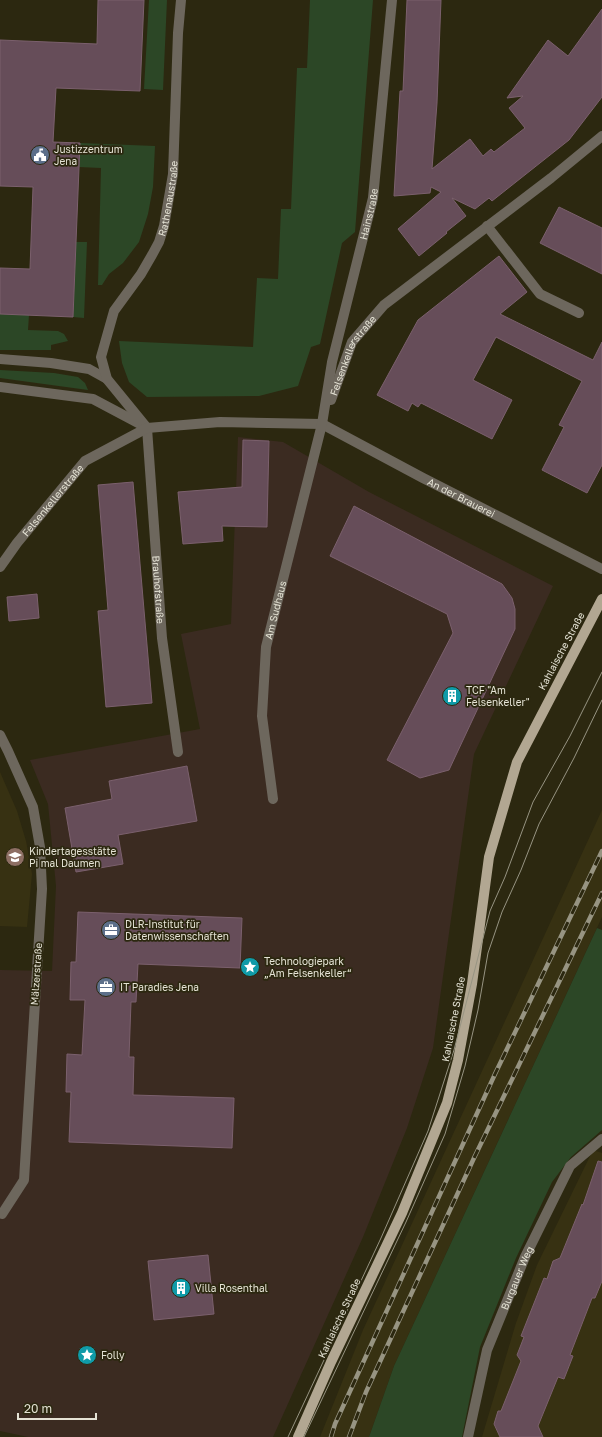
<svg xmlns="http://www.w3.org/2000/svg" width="602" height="1437" font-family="'Golos Text',sans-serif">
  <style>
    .commercial { fill: #3b2b21 }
    .built { fill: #373112 }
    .green { fill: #2c4726 }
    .building { fill: #664d59; stroke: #7b606d }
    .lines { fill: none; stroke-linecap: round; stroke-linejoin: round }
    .minor { stroke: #6d675d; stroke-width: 10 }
    .major { stroke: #b2a792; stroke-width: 10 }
    .tram { stroke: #979482; stroke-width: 1 }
    .rail-casing { stroke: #979482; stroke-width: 4.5 }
    .rail { stroke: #2c2810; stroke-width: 3; stroke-dasharray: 9; stroke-linecap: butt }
    .labels { text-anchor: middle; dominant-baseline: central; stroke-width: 3.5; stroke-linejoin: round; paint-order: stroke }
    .poi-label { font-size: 10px; fill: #e5e3d5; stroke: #2c2810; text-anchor: start }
    .street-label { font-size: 10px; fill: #e5e3d5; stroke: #2c2810 }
  </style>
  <rect width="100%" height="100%" fill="#2c2810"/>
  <path class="commercial" d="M238,437L283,442L369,492L553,586L474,754L433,1048L407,1128L363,1237L273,1437H28L0,1431V970L52,971L56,886L48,804L30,760L200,729L181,634L231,624Z"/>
  <path class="built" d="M0,772L17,811L26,841L32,874L27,927L0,926Z
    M602,810V917L394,1366L369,1437H320L363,1330Z
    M593,1150L602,1153V1437H482L516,1323L537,1265Z"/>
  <path class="green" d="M149,0H167L163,90L144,89Z
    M310,0H373L355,232L342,243L320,344L311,347L298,386L259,396L147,397L129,382L122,363L119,341L253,347L257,278L278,279L281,209H291L297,68H307Z
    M80,143L155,146L153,187L148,214L139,242L123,263L109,274L102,285H98L101,168L79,167Z
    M76,242H87L84,318L73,317Z
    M0,314L29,315L28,330L58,331L64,334L68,341L51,345V350H0Z
    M0,370L54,373L78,377L85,383L88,390L0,378Z
    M597,928L602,930V1130L571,1157L552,1182L516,1258L480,1347L462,1437H369L394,1366Z"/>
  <path class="building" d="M98,0H144L140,91L56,88L53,142L80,143L73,317L0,314V268L30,269L33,187L0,186V40L97,44Z
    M407,0H441L437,103L432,169L470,139L483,156L491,149L494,152L525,128L509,108L523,96L507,98L548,40L568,56L602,9V97L569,140L492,201L489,198L475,209L452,198L466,216L446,232L447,233L419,256L398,229L441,192L431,187L430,193L394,196L400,91H403Z
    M559,207L602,228V274L540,243Z
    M499,256L527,292L500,314L593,360L602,342V465L587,493L542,470L564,427L559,425L582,381L496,337L473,380L512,400L492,439L421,403L418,407L412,403L408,411L377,395L418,320Z
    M243,440L269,441L267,527L222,526L223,541L183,544L178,492L242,487Z
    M133,482L152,703L106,707L98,611L108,610L98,485Z
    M354,506L502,584L512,598L515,609V629L449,770L420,778L387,760L453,633L447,614L330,556Z
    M37,594L39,618L9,621L7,597Z
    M187,766L197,821L118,835L123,864L76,872L65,808L112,799L109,781Z
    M78,912L242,918L240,968L138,964L136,1002H131L129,1057H134L133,1095L234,1098L232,1148L69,1142L71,1092H66L67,1054L82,1055L85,1000H70L71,962H76Z
    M598,1161L602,1162V1281L595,1298H592L570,1355L573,1356L564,1379L558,1377L538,1426L543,1437H500L494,1424L498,1411H501L521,1361L517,1355L524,1337L521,1336L544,1278L547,1279L553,1261L560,1258L582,1204L583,1205Z
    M208,1255L214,1314L154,1320L148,1261Z"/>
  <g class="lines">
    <g class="minor">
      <path d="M487,226L540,294L579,313"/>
      <path d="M0,359L51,363L89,369L107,379"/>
      <path d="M0,387L93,399L142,425"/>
      <path id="s1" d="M331,400L352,342L384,305L551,178L602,136"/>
      <path id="s2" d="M147,428L107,379L101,357L114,311L141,274L152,255L159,242L164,226L173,174L178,33L181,0"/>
      <path id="s3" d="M147,428L162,638L178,752"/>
      <path id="s4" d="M0,567L17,543L85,461L147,428L220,422L322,424L423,478L602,569"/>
      <path d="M0,735L8,751L33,807L40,847L42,889L24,1180L2,1214"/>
      <path id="s5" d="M273,799L262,716L266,647L322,424L332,362L373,198L392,0"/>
      <path id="s6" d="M468,1437L487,1350L525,1257L570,1166L602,1139"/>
    </g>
    <path class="major" d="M298,1437L331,1362L402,1213L447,1103L458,1060L472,984L489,857L517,762L602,599"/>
    <path class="tram" d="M288,1437L381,1238L428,1131L454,1050L490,911L505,877L533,802L570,736L602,672
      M304,1437L406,1222L445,1134L465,1066L478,1010L488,953L502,912L521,870L539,824L574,758L602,700"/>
    <defs>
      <path id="rail" d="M331,1437L335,1424L495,1074L602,851
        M349,1437L366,1392L474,1158L602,893"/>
    </defs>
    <use href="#rail" class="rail-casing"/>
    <use href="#rail" class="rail"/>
  </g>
  <defs>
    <symbol id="civic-disc" viewBox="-11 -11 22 22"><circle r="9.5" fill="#5c6f8a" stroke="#2c2810"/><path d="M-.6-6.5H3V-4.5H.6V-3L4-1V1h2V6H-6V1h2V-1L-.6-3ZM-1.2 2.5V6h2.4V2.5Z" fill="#fff"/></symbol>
    <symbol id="building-disc" viewBox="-11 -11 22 22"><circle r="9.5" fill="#0f9aa8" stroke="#2c2810"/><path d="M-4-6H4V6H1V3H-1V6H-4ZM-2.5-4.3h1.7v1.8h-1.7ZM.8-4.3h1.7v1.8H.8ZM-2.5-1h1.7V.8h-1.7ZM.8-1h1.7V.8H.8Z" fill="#fff"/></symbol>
    <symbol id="school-disc" viewBox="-11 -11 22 22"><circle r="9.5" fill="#8d6e63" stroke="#2c2810"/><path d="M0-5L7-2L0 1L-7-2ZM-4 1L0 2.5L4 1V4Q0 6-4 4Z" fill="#fff"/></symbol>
    <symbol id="office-disc" viewBox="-11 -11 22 22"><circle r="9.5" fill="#5c6f8a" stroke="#2c2810"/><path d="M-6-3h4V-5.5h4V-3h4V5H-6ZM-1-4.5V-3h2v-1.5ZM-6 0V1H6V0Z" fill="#fff"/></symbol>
    <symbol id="sight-disc" viewBox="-11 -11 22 22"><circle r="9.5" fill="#0f9aa8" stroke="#2c2810"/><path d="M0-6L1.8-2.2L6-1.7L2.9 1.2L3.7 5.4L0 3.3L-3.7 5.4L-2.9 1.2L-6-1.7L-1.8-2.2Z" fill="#fff"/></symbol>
  </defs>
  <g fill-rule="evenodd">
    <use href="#civic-disc" x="29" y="144" width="22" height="22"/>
    <use href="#building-disc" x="441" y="685" width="22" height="22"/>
    <use href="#school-disc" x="4" y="846" width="22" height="22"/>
    <use href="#office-disc" x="100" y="919" width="22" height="22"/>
    <use href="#sight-disc" x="239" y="956" width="22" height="22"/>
    <use href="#office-disc" x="95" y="976" width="22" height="22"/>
    <use href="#building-disc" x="170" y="1277" width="22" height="22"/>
    <use href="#sight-disc" x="76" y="1344" width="22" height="22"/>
  </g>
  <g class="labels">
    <g class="poi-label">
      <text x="54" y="149">Justizzentrum<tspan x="54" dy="12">Jena</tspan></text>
      <text x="466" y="690">TCF "Am<tspan x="466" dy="12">Felsenkeller"</tspan></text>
      <text x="29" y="851">Kindertagesstätte<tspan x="29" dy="12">Pi mal Daumen</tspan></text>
      <text x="125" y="924">DLR-Institut für<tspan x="125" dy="12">Datenwissenschaften</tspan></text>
      <text x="264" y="961">Technologiepark<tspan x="264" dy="12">„Am Felsenkeller“</tspan></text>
      <text x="120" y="987">IT Paradies Jena</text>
      <text x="195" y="1288">Villa Rosenthal</text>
      <text x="101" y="1355">Folly</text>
    </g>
    <g class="street-label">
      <text stroke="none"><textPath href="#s2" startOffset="261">Rathenaustraße</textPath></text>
      <text stroke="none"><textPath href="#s5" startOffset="598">Hainstraße</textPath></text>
      <text stroke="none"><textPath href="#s1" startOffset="50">Felsenkellerstraße</textPath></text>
      <text stroke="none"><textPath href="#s4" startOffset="539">An der Brauerei</textPath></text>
      <text stroke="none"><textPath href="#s4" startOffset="85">Felsenkellerstraße</textPath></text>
      <text stroke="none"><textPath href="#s3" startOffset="162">Brauhofstraße</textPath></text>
      <text stroke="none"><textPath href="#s5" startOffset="191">Am Sudhaus</textPath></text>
      <text transform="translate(561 651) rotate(-62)">Kahlaische Straße</text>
      <text transform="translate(36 974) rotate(-86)">Mälzerstraße</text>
      <text transform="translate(453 1019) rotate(-79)">Kahlaische Straße</text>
      <text stroke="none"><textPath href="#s6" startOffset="167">Burgauer Weg</textPath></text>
      <text transform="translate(339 1318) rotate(-65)">Kahlaische Straße</text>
    </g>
  </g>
  <path d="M18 1413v6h78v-6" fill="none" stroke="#e5e3d5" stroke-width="2"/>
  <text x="24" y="1413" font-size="12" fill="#e5e3d5" stroke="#2c2810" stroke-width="3" paint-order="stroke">20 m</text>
</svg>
